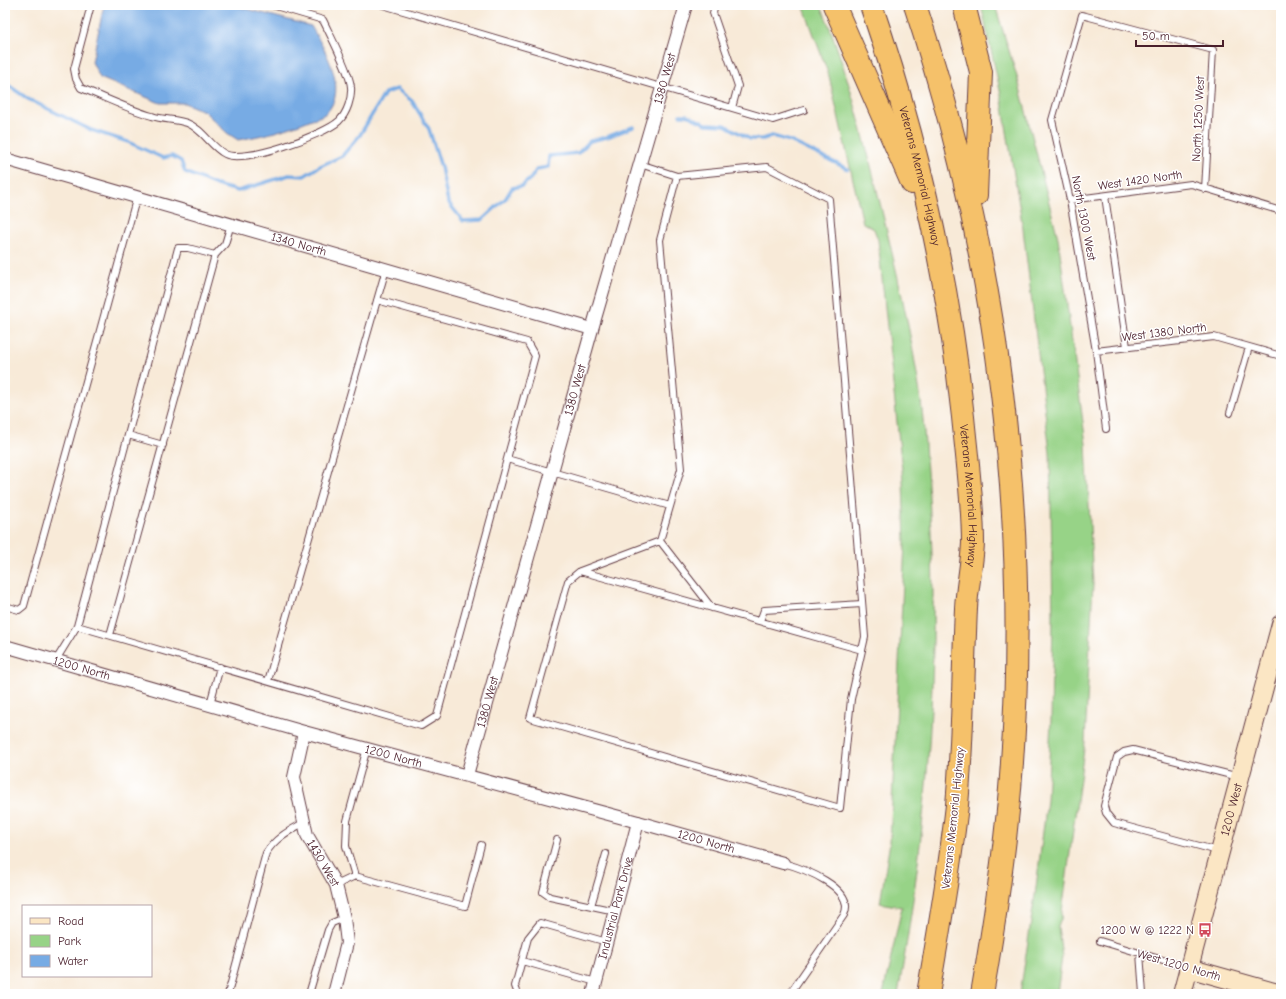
<svg xmlns="http://www.w3.org/2000/svg" width="1286" height="999" font-family="'Comic Neue',sans-serif">
  <style>
    .green { fill: #97d387; stroke: #707959 }
    .water { fill: #77abe4; stroke: #606588 }
    .lines { fill: none; stroke-linecap: round; stroke-linejoin: round }
    .stream { stroke: #77abe4; stroke-width: 3.5 }
    .lane-casing { stroke: #643d45; stroke-width: 8 }
    .street-casing { stroke: #643d45; stroke-width: 14 }
    .secondary-casing { stroke: #643d45; stroke-width: 20 }
    .highway-casing { stroke: #643d45; stroke-width: 24 }
    .lane { stroke: #fff; stroke-width: 6 }
    .street { stroke: #fff; stroke-width: 12 }
    .secondary { stroke: #fbe6c4; stroke-width: 18 }
    .highway { stroke: #f5c16b; stroke-width: 22 }
    .labels { text-anchor: middle; dominant-baseline: central; stroke-width: 3; stroke-linejoin: round; paint-order: stroke }
    .street-label { font-size: 12px; fill: #4a1f2b; stroke: #fff }
    .poi-label { font-size: 12px; fill: #4a1f2b; stroke: #fff; text-anchor: end }
  </style>
  <rect width="100%" height="100%" fill="#fff"/>
  <filter id="ink" filterUnits="userSpaceOnUse"><feTurbulence type="fractalNoise" baseFrequency=".025" numOctaves="2"/><feDisplacementMap in="SourceGraphic" scale="8" xChannelSelector="R" yChannelSelector="G"/><feConvolveMatrix kernelMatrix="1 2 1 2 8 2 1 2 1" color-interpolation-filters="sRGB"/></filter>
  <filter id="wash" filterUnits="userSpaceOnUse"><feTurbulence type="fractalNoise" baseFrequency=".012" numOctaves="4" result="noise"/><feDisplacementMap in="SourceGraphic" scale="16" xChannelSelector="R" yChannelSelector="G"/><feGaussianBlur stdDeviation="0.9" result="paint"/><feColorMatrix in="noise" values="0 0 0 0 0 0 0 0 0 0 0 0 0 0 0 0 0 1.4 0 .05"/><feComposite in="paint" operator="in"/></filter>
  <g filter="url(#wash)">
    <rect width="100%" height="100%" fill="#f8ead8"/>
    <path class="green" d="M803,5H821C847,69 864,136 880,203C896,268 912,335 921,401C924,424 925,448 927,471C942,646 929,822 898,994H883L902,907L880,903L890,842L905,543L903,480L878,240L874,229L863,223L829,76Z
      M981,5H995L1018,80L1058,238L1086,444L1093,584L1085,742L1061,919L1058,927L1062,957L1057,994H1020L1035,895L1047,800L1051,720L1053,618L1050,453L1023,229L1001,95Z"/>
    <path class="water" d="M104,5H232L311,26C324,48 350,90 326,113C323,116 316,118 312,119C286,130 266,135 238,140L227,133L204,111L184,103H160L100,78L92,62Z"/>
    <g class="lines">
      <path class="stream" d="M5,83L28,99L91,130L128,142L163,158L172,156L181,161L185,172L216,185L238,191L289,175L304,176L320,166L342,156L360,135L385,93L397,89L412,101L429,129L441,167L448,202L463,221L482,220L506,198L512,188L522,186L531,178L537,169L548,167L549,156L578,153L590,141L607,137L633,127
        M680,115H687L706,124L725,125L750,139H763L772,136L790,141L848,169"/>
    </g>
  </g>
  <g filter="url(#ink)">
    <g class="lines">
      <defs>
        <path id="lane" d="M91,5L74,69L76,79L81,88C104,97 128,109 152,116C163,120 176,119 187,123C203,129 211,147 225,154C244,164 324,135 339,121C347,113 352,98 351,87C350,72 330,35 323,20L272,5
          M383,5L773,120L804,110
          M715,5L713,13L738,86L732,108
          M640,164L677,176L767,167L829,199L865,637L851,699L840,808L530,718L568,581L580,571L660,541L681,469L660,240L677,176
          M1105,196L1127,347
          M1070,200L1191,184L1281,211
          M1096,351L1214,337L1281,356
          M1230,413L1249,347
          M1106,429L1096,351L1070,200L1052,120L1082,15L1213,50L1205,189
          M128,435L163,445
          M507,459L670,506
          M660,541L712,608
          M580,571L862,650
          M5,606L19,610L24,606L137,196
          M760,621L764,610L862,604
          M77,626L421,726L437,716L535,356L527,342L377,300
          M110,635L215,255
          M56,660L77,626L178,248H188L215,255L225,244L231,224
          M268,681L386,269
          M210,704L220,667
          M557,840L543,892L550,897L615,911
          M1218,851L1114,823L1106,813L1104,806L1117,757L1124,752L1133,750L1239,777
          M783,863C802,868 857,888 844,915L793,989
          M355,876L465,906L481,845
          M336,885L355,876L346,846L347,821L367,748
          M591,906L606,854
          M1100,941L1186,967
          M1140,953L1143,994
          M522,961L596,982
          M228,994L266,853C276,837 289,831 305,822
          M309,994L328,930L332,923L344,918
          M518,994L515,986L528,938L540,923L607,942"/>
        <g id="street">
          <path id="s1" d="M5,159L592,329"/>
          <path id="s2" d="M5,646L304,732L638,822L783,863"/>
          <path id="s3" d="M304,732L294,777L307,835L336,885L344,918L347,943L334,994"/>
          <path id="s4" d="M467,775L592,329L686,5"/>
          <path id="s5" d="M593,994L638,822"/>
        </g>
        <g id="secondary">
          <path d="M1188,968L1281,994"/>
          <path id="s6" d="M1182,994L1281,624"/>
        </g>
        <g id="highway">
          <path d="M834,5L912,183"/>
          <path id="s7" d="M871,5C917,139 948,277 963,417C967,458 973,502 973,543C972,565 967,587 966,608C963,674 963,739 957,805C950,868 939,931 928,994"/>
          <path d="M915,5C998,257 1032,525 1010,789C1004,858 994,926 982,994"/>
          <path d="M964,5L981,72L976,195"/>
        </g>
      </defs>
      <use href="#lane" class="lane-casing"/>
      <use href="#street" class="street-casing"/>
      <use href="#secondary" class="secondary-casing"/>
      <use href="#highway" class="highway-casing"/>
      <use href="#lane" class="lane"/>
      <use href="#street" class="street"/>
      <use href="#secondary" class="secondary"/>
      <use href="#highway" class="highway"/>
    </g>
  </g>
  <defs>
    <symbol id="bus-bare" viewBox="-9 -9 18 18"><path d="M-5-6H5V4H4V6H2V4H-2V6H-4V4H-5ZM-3.5-4V0h7V-4ZM-3.5 1.2v1.5H-2V1.2ZM2 1.2v1.5H3.5V1.2Z" fill="#d1495b" stroke="#fff" stroke-width="2.5" paint-order="stroke"/></symbol>
  </defs>
  <g fill-rule="evenodd">
    <use href="#bus-bare" x="1195" y="920" width="20" height="20"/>
  </g>
  <g class="labels">
    <g class="street-label">
      <text stroke="none"><textPath href="#s4" startOffset="724">1380 West</textPath></text>
      <text transform="translate(1198 119) rotate(-87)">North 1250 West</text>
      <text stroke="none"><textPath href="#s7" startOffset="178">Veterans Memorial Highway</textPath></text>
      <text transform="translate(1140 180) rotate(-8)">West 1420 North</text>
      <text transform="translate(1084 218) rotate(79)">North 1300 West</text>
      <text stroke="none"><textPath href="#s1" startOffset="306">1340 North</textPath></text>
      <text transform="translate(1164 332) rotate(-7)">West 1380 North</text>
      <text stroke="none"><textPath href="#s4" startOffset="400">1380 West</textPath></text>
      <text stroke="none"><textPath href="#s7" startOffset="502">Veterans Memorial Highway</textPath></text>
      <text stroke="none"><textPath href="#s2" startOffset="80">1200 North</textPath></text>
      <text stroke="none"><textPath href="#s4" startOffset="76">1380 West</textPath></text>
      <text stroke="none"><textPath href="#s2" startOffset="404">1200 North</textPath></text>
      <text stroke="none"><textPath href="#s6" startOffset="191">1200 West</textPath></text>
      <text transform="translate(953 818) rotate(-84)">Veterans Memorial Highway</text>
      <text stroke="none"><textPath href="#s2" startOffset="728">1200 North</textPath></text>
      <text stroke="none"><textPath href="#s3" startOffset="138">1430 West</textPath></text>
      <text stroke="none"><textPath href="#s5" startOffset="89">Industrial Park Drive</textPath></text>
      <text transform="translate(1179 965) rotate(16)">West 1200 North</text>
    </g>
    <g class="poi-label">
      <text x="1194" y="930">1200 W @ 1222 N</text>
    </g>
  </g>
  <rect width="1286" height="999" fill="none" stroke="#fff" stroke-width="20"/>
  <rect x="22" y="905" width="130" height="72" fill="#ffffff" stroke="#b7a5aa"/>
  <rect x="30" y="918" width="20" height="6" fill="#fbe6c4" stroke="#b7a5aa"/>
  <text x="58" y="925" font-size="12" fill="#4a1f2b">Road</text>
  <rect x="30" y="935" width="20" height="12" fill="#97d387" stroke="#b7a5aa"/>
  <text x="58" y="945" font-size="12" fill="#4a1f2b">Park</text>
  <rect x="30" y="955" width="20" height="12" fill="#77abe4" stroke="#b7a5aa"/>
  <text x="58" y="965" font-size="12" fill="#4a1f2b">Water</text>
  <path d="M1136 40v6h87v-6" fill="none" stroke="#4a1f2b" stroke-width="2"/>
  <text x="1142" y="40" font-size="12" fill="#4a1f2b" stroke="#ffffff" stroke-width="3" paint-order="stroke">50 m</text>
</svg>
